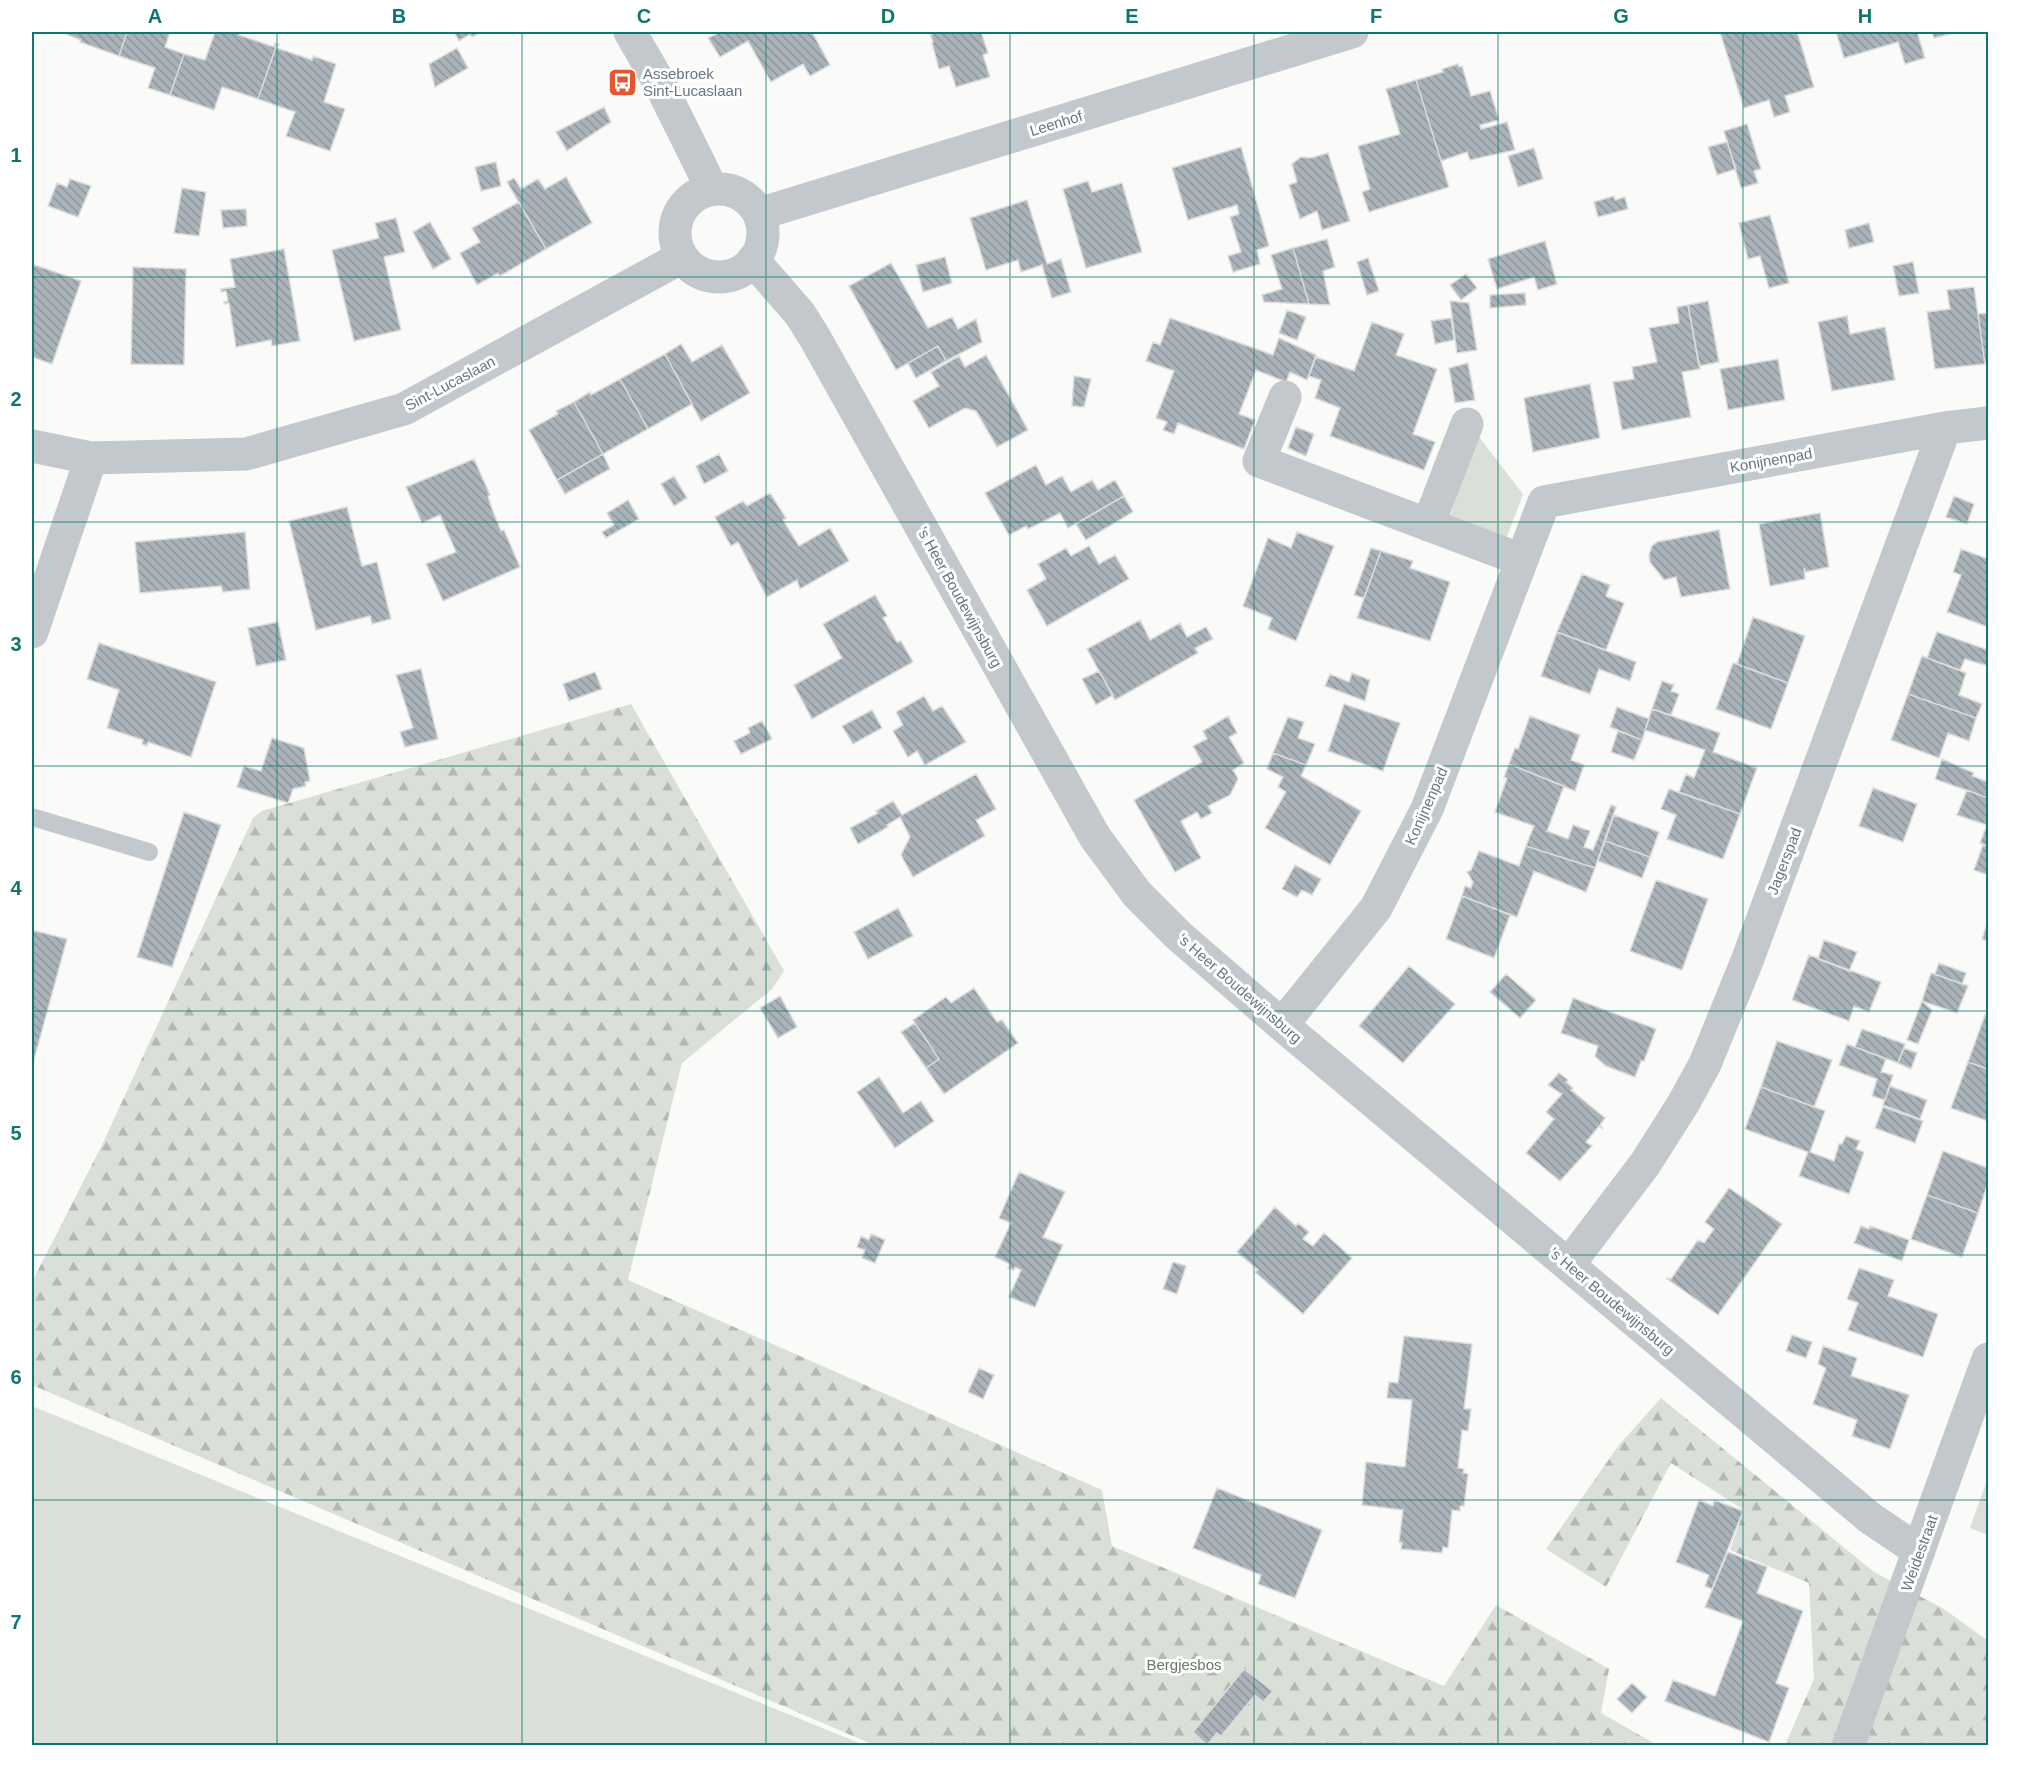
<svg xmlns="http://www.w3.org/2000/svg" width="2020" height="1777" font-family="Arial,sans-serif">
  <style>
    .green { fill: #dadfd7 }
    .forest { fill: url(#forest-firs) }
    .building { fill: url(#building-back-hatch); stroke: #dcdcda; stroke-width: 1.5 }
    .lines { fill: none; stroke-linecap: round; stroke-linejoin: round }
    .lane { stroke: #c3c8cc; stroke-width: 18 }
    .street { stroke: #c3c8cc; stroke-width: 33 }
    .grid { fill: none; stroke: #0f766e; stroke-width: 1.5; stroke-opacity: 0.55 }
    .labels { text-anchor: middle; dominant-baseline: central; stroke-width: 6; stroke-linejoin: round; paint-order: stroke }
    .poi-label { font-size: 15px; fill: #657683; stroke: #fff; text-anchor: start }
    .street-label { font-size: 15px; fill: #657683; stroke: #fff }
    .park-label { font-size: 15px; fill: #687a64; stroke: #fff }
    .neatline { fill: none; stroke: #0f766e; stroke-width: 2 }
    .grid-label { font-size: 20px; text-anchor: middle; font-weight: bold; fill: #0f766e }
  </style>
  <defs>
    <pattern id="forest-firs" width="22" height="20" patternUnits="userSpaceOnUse" patternTransform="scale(1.5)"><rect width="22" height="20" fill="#dadfd7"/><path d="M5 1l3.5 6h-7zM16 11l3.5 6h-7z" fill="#b4b9b4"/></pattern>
    <pattern id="building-back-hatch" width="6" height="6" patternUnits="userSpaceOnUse" patternTransform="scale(1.5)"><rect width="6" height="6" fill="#aab3b9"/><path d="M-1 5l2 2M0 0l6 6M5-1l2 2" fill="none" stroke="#8e969c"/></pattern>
  </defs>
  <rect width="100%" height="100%" fill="#fafaf8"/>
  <path class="green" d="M1476,433L1523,494L1507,537L1450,516Z
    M32,1406L864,1745H32Z
    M1988,1477V1535L1970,1528Z"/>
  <path class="forest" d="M631,704L784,971L772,989L682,1063L628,1280L1102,1490L1112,1546L1444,1686L1496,1605L1609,1669L1601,1713L1657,1745H874L32,1385V1282L102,1145L253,818L262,811Z
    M1661,1398L1874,1572L1944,1609L1988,1641V1745H1785L1814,1679L1809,1583L1730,1550L1744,1510L1671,1463L1606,1587L1546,1549L1619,1445Z"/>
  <path class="building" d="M61,32H127L119,56L80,42L81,40Z
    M127,32H170L165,47L184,54L170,95L148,88L155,68L119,56Z
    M215,32H241L239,35L274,47L275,43L277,44L258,99L222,87L214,110L170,95L184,54L205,60Z
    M454,32H482L472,37L470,34L459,41Z
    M720,32H812L830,65L810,76L803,64L771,82L748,41L720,57L708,38Z
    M933,32H981L988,53L983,55L990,77L956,87L949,66L939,69L932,43L933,42L930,34H933Z
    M1720,32H1797L1814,87L1785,96L1790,112L1774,117L1769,100L1744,108Z
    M1836,32H1917L1925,58L1905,64L1898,42L1844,58Z
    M1932,32H1957L1934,38Z
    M277,44H279L277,48L312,60L313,56L336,64L324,102L345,109L330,151L286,136L295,112L258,99Z
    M457,48L468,68L435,87L429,64Z
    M1458,64L1459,67L1462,66L1471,96L1490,91L1499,120L1480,125L1481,129L1507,122L1515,150L1470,160L1467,152L1441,161L1416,80L1443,72L1442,69Z
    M1416,80L1449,187L1369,212L1362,192L1370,189L1358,146L1400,134L1386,89Z
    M604,107L611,122L567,151L556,132Z
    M1747,124L1761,169L1754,171L1758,183L1741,188L1724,131Z
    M1727,142L1736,169L1717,175L1708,147Z
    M1241,147L1269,246L1257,250L1260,264L1233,272L1228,256L1241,252L1230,217L1239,214L1237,205L1188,220L1172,168Z
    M1534,148L1543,179L1518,187L1508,156Z
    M1328,153L1350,221L1322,230L1317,211L1300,219L1289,185L1297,182L1292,164L1301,157L1311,158Z
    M496,162L501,186L481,191L475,167Z
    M566,177L592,223L546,249L507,182L514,178L521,189L538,179L545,189Z
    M70,179L91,186L78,217L48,206L57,183L67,187Z
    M1088,181L1092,192L1122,183L1142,252L1086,268L1063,189Z
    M182,188L206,192L199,236L174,233Z
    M1614,196L1615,200L1625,197L1628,209L1598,217L1594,202Z
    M1027,200L1047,264L1061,259L1071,292L1052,298L1042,265L1021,272L1018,260L986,270L970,218Z
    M519,202L546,249L500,276L498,273L477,285L460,253L480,242L472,228Z
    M246,209L247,226L223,228L221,210Z
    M1770,215L1789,283L1769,288L1760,256L1748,259L1739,223Z
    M396,218L405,252L384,257L401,330L354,341L332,250L379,238L375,223Z
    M430,222L451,259L433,269L413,232Z
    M1869,223L1874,242L1849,248L1845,230Z
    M1327,239L1335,267L1323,271L1330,305L1309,304L1293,248Z
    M1545,241L1557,284L1538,290L1534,277L1497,289L1488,259Z
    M1293,248L1309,304L1264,302L1262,295L1282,289L1271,255Z
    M284,249L300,341L272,346L271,340L236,347L229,303L224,304V302L228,301L226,291L221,292V289L235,287L230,259Z
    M945,257L952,283L923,292L916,265Z
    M1368,258L1379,291L1367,295L1357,262Z
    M1913,262L1919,293L1899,296L1893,266Z
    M891,263L928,328L952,317L958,329L976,319L982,342L946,361L938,346L896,370L849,286Z
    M32,264L81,281L52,364L32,357Z
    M133,267L186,269L184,365L131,364Z
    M1466,274L1477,288L1461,300L1450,285Z
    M1974,287L1985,364L1935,369L1927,312L1950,309L1947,290Z
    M1525,293L1526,305L1490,308V295Z
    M1450,301L1469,303L1477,350L1457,353Z
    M1708,301L1719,362L1699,366L1688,305Z
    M1688,305L1700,369L1682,372L1691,417L1622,430L1613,382L1634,379L1632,367L1657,362L1649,328L1679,323L1677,307Z
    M1287,310L1306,317L1297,340L1279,333Z
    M1988,313V364H1985L1978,314Z
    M1847,316L1850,334L1885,327L1895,380L1832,391L1818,322Z
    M1170,318L1273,355L1279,338L1316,355L1307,380L1290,372L1286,382L1256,370L1239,414L1255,420L1244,449L1178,423L1174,434L1163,430L1167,422L1156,418L1174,371L1146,361L1153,342L1160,345Z
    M1451,318L1454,340L1435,344L1431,321Z
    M1372,322L1404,334L1396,355L1437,369L1413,434L1435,442L1424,470L1330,436L1340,408L1315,398L1321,380L1309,376L1316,357L1354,371Z
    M681,344L692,362L722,345L750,393L701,421L665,354Z
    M938,346L946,361L916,378L908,363Z
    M665,354L692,404L648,429L620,379Z
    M986,355L1028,430L997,447L976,411L965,408L929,428L913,401L939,386L931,372L959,356L965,367Z
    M1778,359L1785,400L1728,410L1720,369Z
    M1468,363L1475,400L1455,403L1449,368Z
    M1074,376L1091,379L1084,407L1072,406Z
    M620,379L648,429L603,454L574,402L590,392L591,395Z
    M1590,384L1600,438L1533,452L1524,398Z
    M574,402L603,454L557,480L529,430L558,414L556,411Z
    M1296,427L1314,434L1306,456L1288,448Z
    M603,454L610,469L565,494L557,480Z
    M719,454L728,471L704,484L696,466Z
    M474,459L490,495L488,496L492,509L501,531L504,530L520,567L443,601L426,564L456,552L440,515L422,523L406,487Z
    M1036,465L1046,485L1062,476L1071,492L1092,480L1098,490L1115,480L1124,496L1068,528L1060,513L1028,529L1026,526L1009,535L985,493Z
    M674,476L687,498L674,506L661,484Z
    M770,493L786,518L783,520L799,546L830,528L849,561L800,589L797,580L767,597L738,542L731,546L715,517L743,501L747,506Z
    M1124,496L1133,512L1086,540L1076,524Z
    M1954,496L1974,504L1967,524L1946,517Z
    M628,500L639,519L606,538L602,532L614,525L607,513Z
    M347,507L362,566L377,562L391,619L372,624L370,616L316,630L289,521Z
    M1820,513L1829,567L1806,572L1804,568L1805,579L1770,586L1759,524Z
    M1719,530L1730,589L1681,597L1676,577L1664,580L1650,562L1649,555L1652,546L1657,542Z
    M245,532L250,589L223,592L221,586L140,593L135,542Z
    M1297,532L1334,546L1296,641L1268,629L1272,618L1243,606L1268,538L1291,548Z
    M1089,546L1099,564L1115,555L1129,579L1047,626L1027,590L1046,579L1038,564L1066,548L1071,556Z
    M1371,548L1381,551L1364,598L1354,595Z
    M1961,549L1988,559V627L1947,612L1961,575L1953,572Z
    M1381,551L1413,561L1410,568L1450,582L1430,641L1357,618Z
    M1582,574L1610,585L1606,596L1624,603L1606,650L1557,632Z
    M875,595L887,616L883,618L897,642L901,641L913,662L812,719L794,685L842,658L823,624Z
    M1753,617L1805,636L1788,683L1737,664Z
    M1140,620L1150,640L1180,623L1187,637L1206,627L1213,639L1195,648L1198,653L1115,700L1087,649Z
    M278,622L286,660L256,666L248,628Z
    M1557,632L1636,662L1630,681L1599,669L1590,694L1541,676Z
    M1937,632L1988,650V666L1965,659L1960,670L1927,658Z
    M99,643L216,682L191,757L148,742L147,746L142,744L143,740L107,728L119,690L87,679Z
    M1922,656L1966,673L1959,695L1982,704L1976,718L1908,694Z
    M1733,663L1788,683L1771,729L1716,709Z
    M421,669L438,739L405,747L400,732L413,728L396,675Z
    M1099,671L1113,695L1096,705L1082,679Z
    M595,672L602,689L569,701L563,684Z
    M1352,673L1370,680L1365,701L1325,686L1330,674L1349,682Z
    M1662,681L1674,685L1671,691L1679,694L1671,715L1652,709Z
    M1908,694L1976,718L1969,741L1948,733L1939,758L1891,740Z
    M924,696L933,711L942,706L966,742L925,765L917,751L908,757L893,731L903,725L896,712Z
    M1344,704L1400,723L1383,771L1328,751Z
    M1617,707L1649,719L1642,740L1610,727Z
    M1652,709L1720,733L1713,752L1757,768L1740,814L1679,792L1686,774L1694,778L1705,750L1645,730Z
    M872,710L882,728L853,744L842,726Z
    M1228,716L1237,733L1229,737L1244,763L1233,770L1238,779L1230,795L1208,806L1212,813L1201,819L1197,812L1181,821L1201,858L1175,872L1134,800L1202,762L1193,746L1207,739L1203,731Z
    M1530,716L1580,735L1571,760L1584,765L1575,791L1509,764L1515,748L1518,749Z
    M1288,717L1304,722L1298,738L1315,744L1306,765L1273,753Z
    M762,721L772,739L741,754L734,741L750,733L748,728Z
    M1618,731L1642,740L1634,760L1611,752Z
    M272,738L304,748L310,781L305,782L306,786L293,789L288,803L237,787L244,766L261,771Z
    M1273,753L1306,765L1301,776L1361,811L1330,865L1265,828L1286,792L1278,787L1283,777L1267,769Z
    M1942,759L1974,773L1972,776L1988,782V798L1935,779Z
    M1509,764L1564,786L1547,831L1568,839L1573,825L1590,831L1584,847L1593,850L1611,805L1616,807L1595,868L1526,846L1534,826L1495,812L1507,778L1504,777Z
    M976,774L996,809L976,820L985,836L913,877L901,855L910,837L900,817L887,825L888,827L858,844L850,828L878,813L876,811L893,801L902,815Z
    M1873,788L1917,804L1903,842L1859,826Z
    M1669,789L1740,814L1723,859L1667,839L1676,815L1661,809Z
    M1967,790L1988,798V820L1987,825L1957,815Z
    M184,812L221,825L172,967L137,957Z
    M1614,815L1659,832L1650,857L1605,841Z
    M1988,822V847L1980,843Z
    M1605,841L1650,857L1642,878L1598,861Z
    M1983,845L1988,847V875L1974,870Z
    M1526,846L1595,868L1586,892L1534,871L1517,917L1462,896L1465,886L1471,888L1473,882L1467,872L1471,870L1479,851L1519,866Z
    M1295,865L1321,879L1312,895L1302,890L1297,897L1282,889Z
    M1656,880L1708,899L1682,970L1630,951Z
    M1462,896L1510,915L1494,958L1446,939Z
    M898,908L913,936L868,959L854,932Z
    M1988,921V941L1982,939Z
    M32,930L67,939L32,1067Z
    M1824,940L1857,952L1849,971L1818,959Z
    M1809,955L1881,982L1869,1012L1854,1006L1849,1021L1792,1000Z
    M1939,963L1966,973L1962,984L1935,974Z
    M1409,966L1455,1004L1403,1063L1359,1026Z
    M1931,973L1968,986L1957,1013L1922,1001Z
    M1506,974L1536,1000L1520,1018L1490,992Z
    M974,988L997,1022L1002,1020L1018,1043L944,1094L926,1068L939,1059L913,1020L946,997L951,1003Z
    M780,996L797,1027L778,1038L760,1008Z
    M1573,998L1656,1029L1644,1061H1641L1635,1077L1606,1066L1595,1056L1598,1046L1561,1033Z
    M1922,1001L1932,1010L1918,1044L1907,1040Z
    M1985,1015L1988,1016V1069L1968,1062Z
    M915,1023L939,1059L926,1068L901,1032Z
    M1862,1029L1905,1044L1898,1063L1855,1047Z
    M1777,1041L1832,1060L1814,1107L1761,1087Z
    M1847,1044L1886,1059L1881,1072L1893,1075L1885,1100L1872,1096L1877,1079L1839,1065Z
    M1904,1048L1917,1053L1911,1069L1898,1063Z
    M1968,1062L1988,1069V1121L1951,1108Z
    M1559,1073L1568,1080L1566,1082L1573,1088L1571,1090L1605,1118L1600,1125L1603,1129L1599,1126L1586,1142L1592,1146L1560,1181L1526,1153L1554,1119L1546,1112L1562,1094L1548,1085Z
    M879,1077L903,1113L921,1101L934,1121L895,1148L857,1092Z
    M1890,1086L1927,1100L1920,1119L1883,1105Z
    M1761,1087L1825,1111L1810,1152L1834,1161L1839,1144H1842L1846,1136L1860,1141L1856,1149L1864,1152L1849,1194L1799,1176L1808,1152L1745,1129Z
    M1883,1107L1923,1121L1915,1143L1875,1128Z
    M1943,1151L1988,1168V1183L1978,1213L1927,1195Z
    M1019,1172L1065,1192L1043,1237L1063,1245L1035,1307L1009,1297L1021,1270L1015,1267L1014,1270L1008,1268L1010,1265L1008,1263L995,1257L1011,1223L999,1218Z
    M1729,1188L1782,1224L1718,1315L1666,1278L1671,1279L1698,1240L1704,1243L1714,1229L1705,1222Z
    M1927,1195L1978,1213L1962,1257L1911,1239Z
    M1275,1207L1296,1226L1298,1223L1309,1232L1303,1239L1313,1246L1324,1233L1352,1258L1303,1314L1255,1272L1258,1270L1237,1252Z
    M1861,1226L1869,1229L1870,1226L1909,1240L1902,1261L1854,1243Z
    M871,1234L885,1240L875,1263L862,1258L865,1250L857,1247L861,1236L869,1240Z
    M1173,1262L1186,1266L1177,1294L1163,1289Z
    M1859,1268L1894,1280L1888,1296L1938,1314L1923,1357L1848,1330L1858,1303L1847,1299Z
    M1792,1335L1812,1342L1806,1358L1786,1351Z
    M1404,1336L1472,1344L1464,1409H1471L1468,1431L1462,1430L1458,1468L1464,1469L1463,1473L1468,1474L1464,1506H1460V1511L1452,1510L1448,1548L1443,1547L1442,1553L1401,1549L1402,1543L1399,1542L1403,1510L1362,1505L1366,1462L1405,1467L1412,1400L1387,1398L1389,1382L1398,1383Z
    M1823,1346L1857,1358L1851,1376L1909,1395L1890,1449L1852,1436L1857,1420L1813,1404L1826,1368L1818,1364Z
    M979,1368L994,1375L983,1399L968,1392Z
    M1217,1488L1322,1530L1295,1598L1258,1584L1261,1575L1193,1548Z
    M1699,1500L1713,1506L1714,1500L1743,1511L1712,1589L1705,1586L1709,1575L1676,1562Z
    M1728,1552L1767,1567L1757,1593L1803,1611L1776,1683L1789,1688L1769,1742L1665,1701L1673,1680L1715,1696L1743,1621L1705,1607Z
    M1244,1669L1273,1691L1263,1702L1255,1695L1221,1736L1217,1733L1207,1745L1193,1732Z
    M1632,1683L1647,1697L1632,1713L1617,1699Z"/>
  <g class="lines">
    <path class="lane" d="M32,817L149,852"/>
    <path class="street" d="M630,32L659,82L712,189
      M675 233a44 44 0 1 1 88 0a44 44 0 1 1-88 0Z
      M759,214L1352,32
      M753,260L800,314L815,338L1095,837L1137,894L1179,936L1282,1025L1870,1518L1919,1551
      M1285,397L1259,461L1522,560
      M32,446L91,458L246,454L404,409L682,257
      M1428,525L1467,424
      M32,632L91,458
      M1282,1025L1376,908L1427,809L1544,502L1945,428L1988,423
      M1569,1264L1645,1164L1683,1104L1705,1064L1747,961L1945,428
      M1848,1746L1988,1359"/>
  </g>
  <path class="grid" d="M277,32V1746M522,32V1746M766,32V1746M1010,32V1746M1254,32V1746M1498,32V1746M1743,32V1746M32,277H1988M32,522H1988M32,766H1988M32,1011H1988M32,1255H1988M32,1500H1988"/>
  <defs>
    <symbol id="bus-square" viewBox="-11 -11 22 22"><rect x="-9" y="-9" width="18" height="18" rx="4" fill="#e4572e" stroke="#fff"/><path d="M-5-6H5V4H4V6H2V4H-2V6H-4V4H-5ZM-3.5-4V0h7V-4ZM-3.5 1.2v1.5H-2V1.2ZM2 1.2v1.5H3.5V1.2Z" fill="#fff"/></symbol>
  </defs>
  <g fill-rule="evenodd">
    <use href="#bus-square" x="606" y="66" width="33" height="33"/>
  </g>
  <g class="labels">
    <g class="poi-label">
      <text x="643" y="73">Assebroek<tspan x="643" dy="17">Sint-Lucaslaan</tspan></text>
    </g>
    <g class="street-label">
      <text transform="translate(1056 123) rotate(-17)">Leenhof</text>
      <text transform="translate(450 383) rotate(-28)">Sint-Lucaslaan</text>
      <text transform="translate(1771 460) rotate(-10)">Konijnenpad</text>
      <text transform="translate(960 597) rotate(61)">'s Heer Boudewijnsburg</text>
      <text transform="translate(1426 806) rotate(-66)">Konijnenpad</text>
      <text transform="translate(1784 861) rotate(-69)">Jagerspad</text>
      <text transform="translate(1240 988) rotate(41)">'s Heer Boudewijnsburg</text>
      <text transform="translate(1612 1301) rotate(40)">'s Heer Boudewijnsburg</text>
      <text transform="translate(1919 1553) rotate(-70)">Weidestraat</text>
    </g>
    <g class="park-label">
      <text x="1184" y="1664">Bergjesbos</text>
    </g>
  </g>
  <rect width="2020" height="1777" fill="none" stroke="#ffffff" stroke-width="66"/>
  <rect x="33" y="33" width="1954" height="1711" class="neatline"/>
  <g class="grid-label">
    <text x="155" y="23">A</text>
    <text x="399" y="23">B</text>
    <text x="644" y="23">C</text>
    <text x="888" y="23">D</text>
    <text x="1132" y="23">E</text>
    <text x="1376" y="23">F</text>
    <text x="1621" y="23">G</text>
    <text x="1865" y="23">H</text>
    <text x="16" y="162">1</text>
    <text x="16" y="406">2</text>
    <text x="16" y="651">3</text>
    <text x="16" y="895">4</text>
    <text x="16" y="1140">5</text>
    <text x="16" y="1384">6</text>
    <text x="16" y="1629">7</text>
  </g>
</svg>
